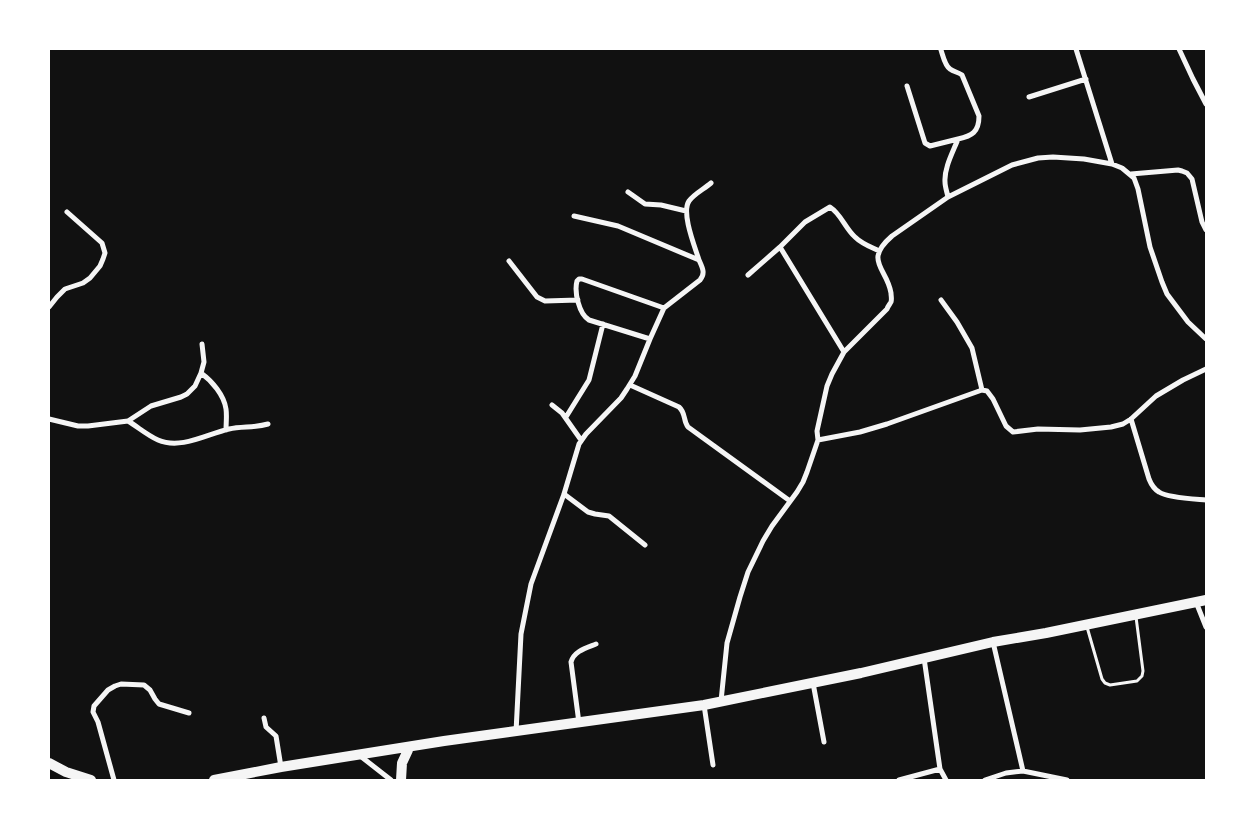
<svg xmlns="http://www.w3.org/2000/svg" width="1255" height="829" font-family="Karla,sans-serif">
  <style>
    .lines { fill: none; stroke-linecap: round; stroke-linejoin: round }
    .service { stroke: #f5f5f5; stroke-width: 3 }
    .minor { stroke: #f5f5f5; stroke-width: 5 }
    .trunk { stroke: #f5f5f5; stroke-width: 10 }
  </style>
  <rect width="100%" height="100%" fill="#111"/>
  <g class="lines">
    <path class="service" d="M1087,627L1102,679L1105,683L1110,685L1137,681L1142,676L1143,671L1136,617"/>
    <path class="minor" d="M1076,49L1112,164
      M1179,49L1193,79L1206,104
      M941,50C943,56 945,66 950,69C954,72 958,72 962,75L979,116C979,132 972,136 958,139C953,152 944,168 945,182C945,187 947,192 948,197
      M907,86L925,143L930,146L958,139
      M1029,97L1086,79
      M1131,174L1178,170L1182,171L1187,173L1192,179L1202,222L1206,230
      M628,192L645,204L661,205L686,211
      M780,247L805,222L830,207C841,214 845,228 855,237C862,244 871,247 879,251
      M699,260C695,247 681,213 689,201C694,194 704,189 711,183
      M509,261L537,297L545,301L578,300
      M748,275L780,247L844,352
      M941,300L957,322L972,348L982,390
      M49,307L57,297L65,289L83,283L90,278L100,266L103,259L105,253L102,243L67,212
      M650,339L589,320C579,314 574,292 577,281L579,279H582L664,308
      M201,373C212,381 224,395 226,409C227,416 226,423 226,430
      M630,385L679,407C686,413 683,421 688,427L790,501
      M552,405L562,413L581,440
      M566,417L589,380L603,324
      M49,419L78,426H88L128,421L151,406L181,397L187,394L195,386L201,373L204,362L202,344
      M1131,419L1149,479C1151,484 1154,489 1159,492C1168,498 1195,499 1206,500
      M128,421C138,427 147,435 158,440C181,450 207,434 229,429C242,426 254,428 268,424
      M818,440L860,432L887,424L982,390L987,391L993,399L1006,426L1013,432L1038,429L1080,430L1111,427L1123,424L1131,419L1156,396L1183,380L1206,369
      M564,494L588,512L595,514L609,516L645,545
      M1196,602L1206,627
      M993,642L1023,771
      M924,658L940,769L946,780
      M813,683L824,742
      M721,701L727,643L740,597L748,572L763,541L772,526L797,492L803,482L807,472L818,440L817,431L827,386L832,374L844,352L887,309C888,306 890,304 891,302C892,299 891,296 891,293C887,268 863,261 892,236L948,197L1012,165L1038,158L1053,157L1084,159L1112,164L1122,168L1134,178L1138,189L1150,247L1162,282L1167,294L1188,322L1206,339
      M704,705L713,765
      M264,718L266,727L276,736L281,767
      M579,723L571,662C574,651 586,648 596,644
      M516,732L521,634L531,584L564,494L579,444L586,434L621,398L627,389L635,376L650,339L664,308L700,280C706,273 702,267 699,260L618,226L574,216
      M359,755L391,780
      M114,780L98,722L93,712L94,706L108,690L115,686L121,684L144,685L150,690L155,699L159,704L189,713
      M899,780L940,769
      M985,780L1006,773L1023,771L1067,780"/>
    <path class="trunk" d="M49,763L66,772L91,780
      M214,780L281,767L444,741L704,705L861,673L993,642L1046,633L1206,600
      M401,780L402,763L409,748"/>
  </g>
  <rect width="1255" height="829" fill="none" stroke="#ffffff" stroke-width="100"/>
</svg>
